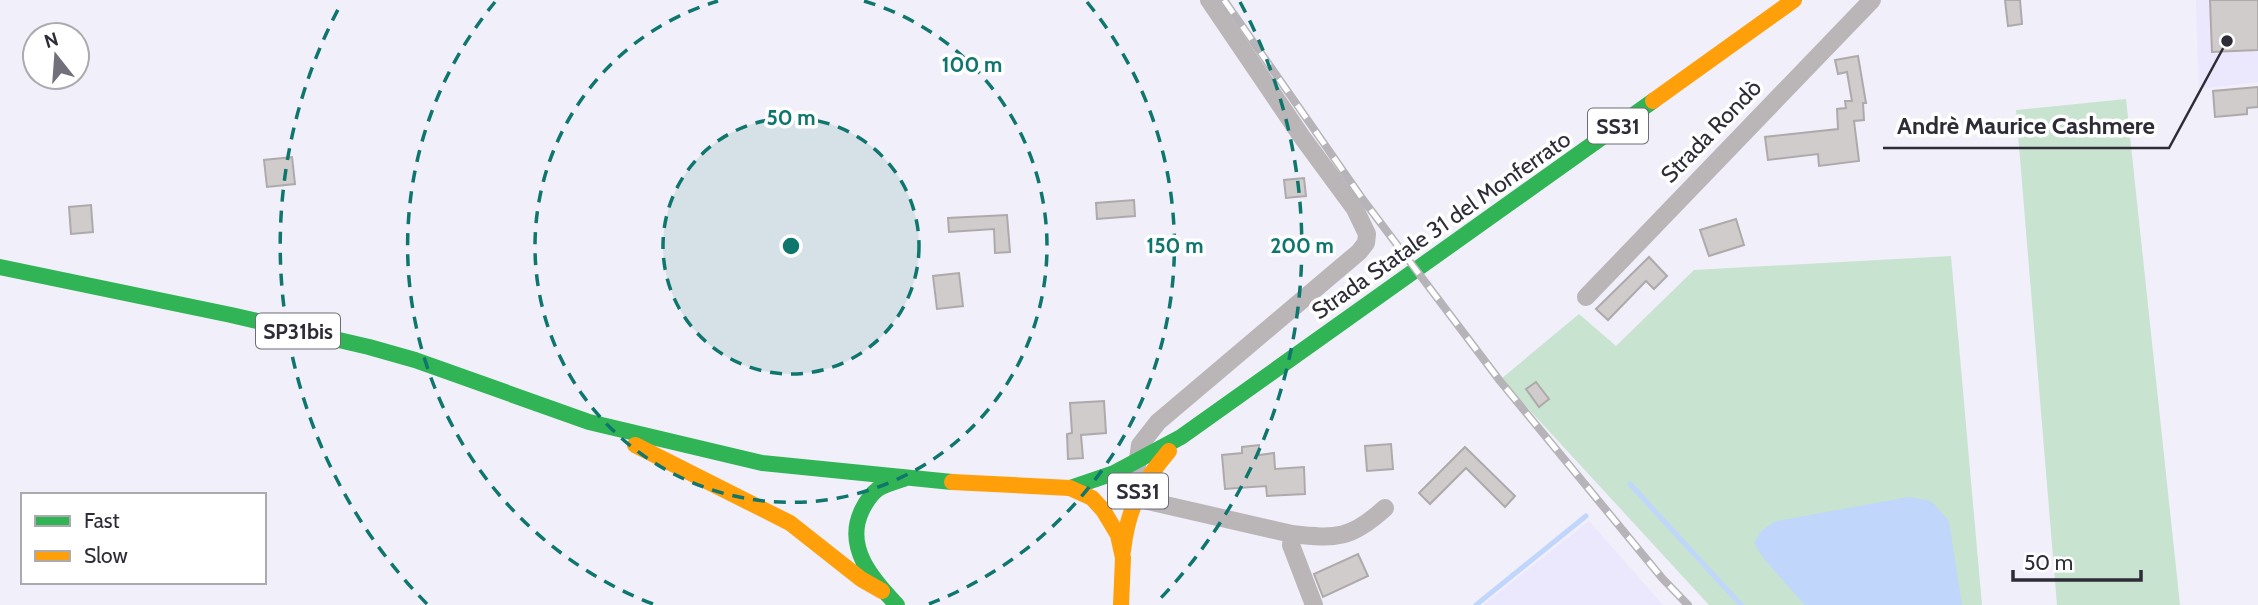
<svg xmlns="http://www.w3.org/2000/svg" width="2258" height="605" font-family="Cabin,sans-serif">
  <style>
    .built { fill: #ebe7fc }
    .green { fill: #c8e3cf }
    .water { fill: #c0d6fa }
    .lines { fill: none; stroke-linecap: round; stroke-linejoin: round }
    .stream { stroke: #c0d6fa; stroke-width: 5 }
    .building { fill: #d1cccc; stroke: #aea9aa; stroke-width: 2 }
    .street { stroke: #bab5b7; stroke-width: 18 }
    .fast { stroke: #30b455; stroke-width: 16 }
    .slow { stroke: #ff9f0a; stroke-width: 16 }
    .rail-casing { stroke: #b7b4b9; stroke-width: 8 }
    .rail { stroke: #fff; stroke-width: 5; stroke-dasharray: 16; stroke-linecap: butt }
    .ring { fill: none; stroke: #0f766e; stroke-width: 3.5; stroke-dasharray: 12 9 }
    .labels { text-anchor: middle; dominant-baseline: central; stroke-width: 7; stroke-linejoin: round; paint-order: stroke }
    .shield { fill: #fff; stroke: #6d6b73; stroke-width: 2 }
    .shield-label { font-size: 21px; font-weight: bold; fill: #2e2c37 }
    .street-label { font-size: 23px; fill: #2e2c37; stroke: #fff }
    .centre { fill: #0f766e; stroke: #fff; stroke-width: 3.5 }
    .ring-label { font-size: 21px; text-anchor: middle; font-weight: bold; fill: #0f766e; stroke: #fff; stroke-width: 7; stroke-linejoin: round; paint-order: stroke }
    .leader { fill: none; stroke: #2e2c37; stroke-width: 2.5 }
    .callout-dot { fill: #2e2c37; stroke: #fff; stroke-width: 2.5 }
    .callout-label { font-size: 24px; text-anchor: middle; font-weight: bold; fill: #2e2c37; stroke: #fff; stroke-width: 7; stroke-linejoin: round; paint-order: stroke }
  </style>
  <rect width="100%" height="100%" fill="#f1eff9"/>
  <path class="built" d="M2196,0H2258V82L2199,89Z
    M1589,521L1663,605H1483Z"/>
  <path class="green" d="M2126,99L2180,605H2057L2016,110Z
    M1951,256L1982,605H1709L1501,379L1579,314L1616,346L1694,270Z"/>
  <path class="water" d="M1909,497L1931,501L1949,521L1962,605H1805L1764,559L1754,543L1761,531L1776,521Z"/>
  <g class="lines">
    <path class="stream" d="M1630,484L1741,605
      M1476,605L1586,516"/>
  </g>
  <path class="building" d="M2005,0H2020L2022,24L2008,26Z
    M2210,0H2258V50L2212,52Z
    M1858,56L1866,103H1863L1864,120L1854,121L1859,161L1819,166L1818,154L1768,160L1765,137L1838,129L1837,109L1846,108L1845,101H1852L1847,72L1838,74L1835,60Z
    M2258,87V107L2247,108V114L2215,117L2213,91Z
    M292,157L295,184L267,187L264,160Z
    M1304,178L1306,196L1286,198L1284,180Z
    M1134,200L1135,216L1097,219L1096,203Z
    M91,205L93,232L71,234L69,207Z
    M1007,215L1010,252L995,253L994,229L949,232L948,218Z
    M1736,219L1744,245L1709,256L1700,230Z
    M1649,257L1667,276L1654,289L1646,281L1608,320L1596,309Z
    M959,273L963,306L937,309L933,276Z
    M1536,382L1549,399L1539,407L1526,389Z
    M1104,401L1106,433L1081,435L1083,458L1068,459L1067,434L1072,433L1070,403Z
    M1391,444L1393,469L1367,471L1365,446Z
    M1259,445V455L1274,453L1275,469L1304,467L1305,494L1267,496L1266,486L1225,489L1222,455L1242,453V447Z
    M1465,447L1515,496L1505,507L1466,468L1430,504L1419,493Z
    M1358,554L1368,576L1323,597L1314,574Z"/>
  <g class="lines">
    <path class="street" d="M1586,297L1872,0
      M1137,466L1140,445L1158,422L1359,252L1366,243L1367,234L1355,209L1302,137L1209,0
      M1135,498L1292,534L1291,545L1314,605
      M1292,534C1336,539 1351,539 1385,508"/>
    <path class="fast" d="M0,267L231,315L369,347L415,360L589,422L762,463L952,482
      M1070,488L1114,473L1181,437L1653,101
      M897,605C872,579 844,547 862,510C866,502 871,494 878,489C886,484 895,482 904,479"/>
    <path class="slow" d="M1653,101L1794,0
      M635,445L790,523L861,579L882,591
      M952,482L1070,488L1092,498L1103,510L1118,535L1123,558L1121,605
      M1123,551C1128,507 1141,484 1169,451"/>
    <defs>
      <path id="rail" d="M1224,0L1364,201L1500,381L1662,578L1688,605"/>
    </defs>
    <use href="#rail" class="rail-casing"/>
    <use href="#rail" class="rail"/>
  </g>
  <circle cx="791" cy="246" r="128" fill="#0f766e" fill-opacity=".12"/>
  <g class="ring">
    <circle cx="791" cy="246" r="128"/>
    <path d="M864 1A256 256 0 1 1 718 1"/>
    <path d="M653 604A384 384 0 0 1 495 2M1087 2A384 384 0 0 1 929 604"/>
    <path d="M427 604A511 511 0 0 1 342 2M1240 2A511 511 0 0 1 1155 604"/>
  </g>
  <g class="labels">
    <g class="shield">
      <rect x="1588" y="108.5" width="60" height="35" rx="5"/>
      <rect x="256" y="313.5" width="84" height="35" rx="5"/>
      <rect x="1108" y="473.5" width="60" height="35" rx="5"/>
    </g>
    <g class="shield-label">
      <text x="1618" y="126">SS31</text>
      <text x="298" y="331">SP31bis</text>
      <text x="1138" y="491">SS31</text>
    </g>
    <g class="street-label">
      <text transform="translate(1711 131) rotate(-46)">Strada Rondò</text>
      <text transform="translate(1441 225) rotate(-35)">Strada Statale 31 del Monferrato</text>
    </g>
  </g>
  <circle cx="791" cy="246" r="10" class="centre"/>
  <g class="ring-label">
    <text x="972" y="72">100 m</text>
    <text x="791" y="125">50 m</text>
    <text x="1175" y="253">150 m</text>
    <text x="1302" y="253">200 m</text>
  </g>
  <path class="leader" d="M2227 41L2169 148H1883"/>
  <circle class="callout-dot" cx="2227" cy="41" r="7"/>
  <g class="callout-label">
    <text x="2026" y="134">Andrè Maurice Cashmere</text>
  </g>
  <rect x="21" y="493" width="245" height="91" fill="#ffffff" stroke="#ababaf" stroke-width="2"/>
  <rect x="35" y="516" width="35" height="10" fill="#30b455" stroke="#ababaf" stroke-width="2"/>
  <text x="84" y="528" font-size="21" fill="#2e2c37">Fast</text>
  <rect x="35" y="551" width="35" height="10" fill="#ff9f0a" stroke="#ababaf" stroke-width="2"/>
  <text x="84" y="563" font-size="21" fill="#2e2c37">Slow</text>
  <g transform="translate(56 56) rotate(343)"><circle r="33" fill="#ffffff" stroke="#ababaf" stroke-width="2"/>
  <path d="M0-5L12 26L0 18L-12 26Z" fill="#72707b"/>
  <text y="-10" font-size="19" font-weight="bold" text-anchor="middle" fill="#2e2c37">N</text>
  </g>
  <path d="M2013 570v10h128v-10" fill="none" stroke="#2e2c37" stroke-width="3.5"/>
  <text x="2024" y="570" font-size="21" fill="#2e2c37" stroke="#ffffff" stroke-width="5" paint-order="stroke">50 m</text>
</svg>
